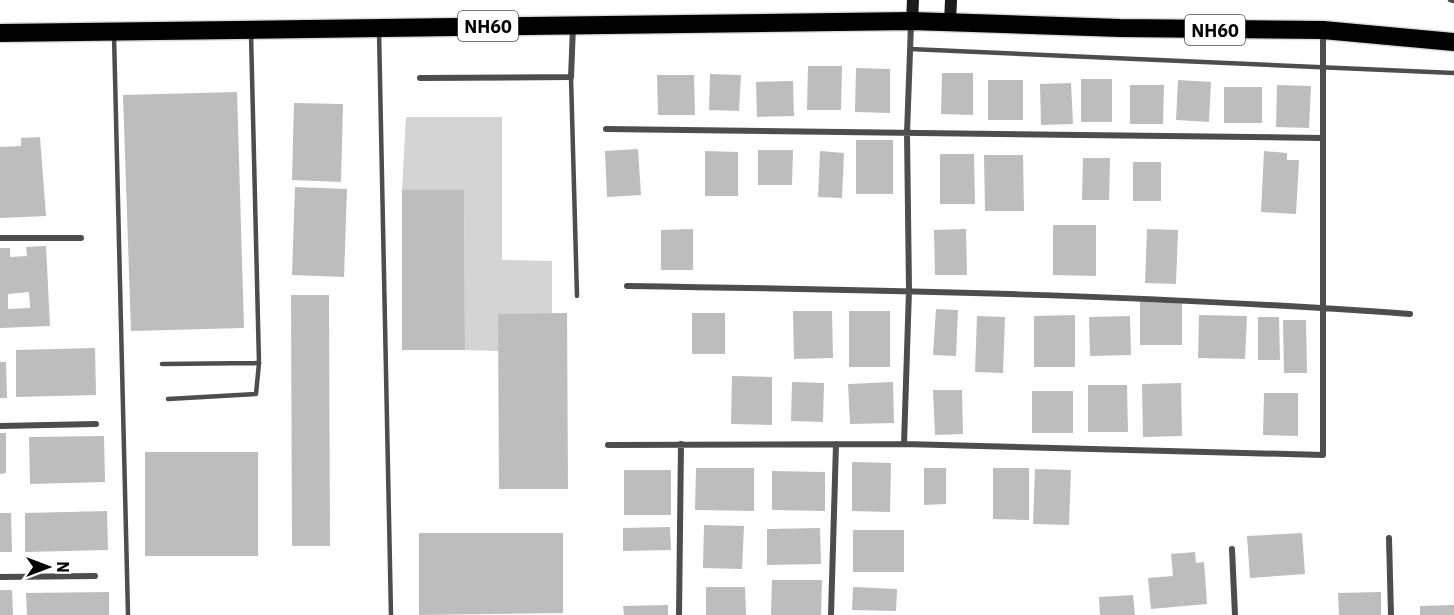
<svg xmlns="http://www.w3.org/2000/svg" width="1454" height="615" font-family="'IBM Plex Sans',sans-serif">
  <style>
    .green { fill: #d4d4d4 }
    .building { fill: #bdbdbd; fill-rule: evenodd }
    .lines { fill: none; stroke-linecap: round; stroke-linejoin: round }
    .highway-casing { stroke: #dbdbdb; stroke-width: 21 }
    .lane { stroke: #4d4d4d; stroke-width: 4.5 }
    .street { stroke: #4d4d4d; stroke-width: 6 }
    .secondary { stroke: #1a1a1a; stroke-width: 12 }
    .highway { stroke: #000; stroke-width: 18 }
    .labels { text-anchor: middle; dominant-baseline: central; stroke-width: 6; stroke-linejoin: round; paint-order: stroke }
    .shield { fill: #fff; stroke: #4c4c4c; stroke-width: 1.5 }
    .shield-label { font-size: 18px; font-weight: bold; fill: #000 }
  </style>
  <rect width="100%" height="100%" fill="#fff"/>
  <path class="green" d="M406,117H502V260L552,261V353L465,350L464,190H402Z"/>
  <path class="building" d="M808,66H842L841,110H807Z
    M856,68L890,69V113L855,112Z
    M942,73H973V115L941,114Z
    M710,74L741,75L739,111L709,110Z
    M657,75H694L695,115H658Z
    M1081,79H1112V122H1081Z
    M988,80H1023V120H988Z
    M1178,80L1211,82L1209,122L1176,120Z
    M793,81L794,116L757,117L756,82Z
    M1071,83L1073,124L1041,125L1040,84Z
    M1130,85H1164L1163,124H1130Z
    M1277,85L1311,86L1309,128L1276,127Z
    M1224,87H1262V123H1224Z
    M237,92L244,328L131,331L123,95Z
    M294,103L343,104L341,182L292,180Z
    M40,137L46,216L0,218V147L21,146V138Z
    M856,140H893V194H856Z
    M638,149L641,195L607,197L605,151Z
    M758,150H793L792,185H758Z
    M705,151L738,152V196H705Z
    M820,151L844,153L842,198L818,197Z
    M1264,151L1287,153V160H1299L1296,214L1261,212Z
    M940,154H974L975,204H940Z
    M984,155H1023L1024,211H985Z
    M1083,158H1110L1109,200H1082Z
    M1133,162H1161V201H1133Z
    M295,187L347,189L344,277L292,275Z
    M402,190H464L465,350H402Z
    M1053,225H1096V276L1053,275Z
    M693,229V270H661V230Z
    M966,229L967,275H935L934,230Z
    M1147,229L1178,230L1176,284L1145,283Z
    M46,246L50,326L0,328V248H10V257L27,256L26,247ZM29,292L30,308L8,309V294Z
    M291,295H329L330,546H292Z
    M1140,301H1182V345H1140Z
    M936,309L958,310L956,356L933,355Z
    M793,311H832L833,358L794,359Z
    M849,311H890V367H849Z
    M567,313L568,489H499L498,314Z
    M692,313H725V354H692Z
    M1075,315V367H1034V316Z
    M1199,315L1247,316L1245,359L1198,358Z
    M977,316L1005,317L1003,373L975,372Z
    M1130,316L1131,355L1090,356L1089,317Z
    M1258,317H1279L1280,360H1258Z
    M1283,320H1306L1307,373H1284Z
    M95,348L96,395L16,397V350Z
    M0,362H6L7,398H0Z
    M732,376L772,377V425L731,424Z
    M792,382L824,383L823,422L791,421Z
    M893,382L894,423L850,424L848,384Z
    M1181,383L1182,436L1143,437L1142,384Z
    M1088,385H1127L1128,432H1088Z
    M933,390H962L963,434L935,435Z
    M1032,391H1073V433H1032Z
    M1264,393H1298V436L1263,435Z
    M0,433H6V473L0,474Z
    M104,436L105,482L30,484L29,437Z
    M145,452H258V556H145Z
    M852,462L891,463L890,512L852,511Z
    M696,468H754V511L695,510Z
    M924,468H946V504L924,505Z
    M993,468H1029V520L993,519Z
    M1035,469L1071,470L1069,525L1033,524Z
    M624,470H671V515H624Z
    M772,471L825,472V511L772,510Z
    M107,511L108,550L25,552V513Z
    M0,513H11L12,552H0Z
    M704,525L744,526L742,569L703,568Z
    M670,527L671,550L623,551V528Z
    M820,528L821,564L767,565V529Z
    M853,530H904V572H853Z
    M419,533H563V613L419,615Z
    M1302,533L1305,574L1250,578L1247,536Z
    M1195,552L1196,563L1204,562L1207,604L1151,609L1148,578L1173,576L1171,554Z
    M772,580H822L821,615H771Z
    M706,587H745L746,615H706Z
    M853,587L897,589L896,611L852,610Z
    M0,590H12L13,615H0Z
    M109,592V615H27L26,593Z
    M1381,592V615H1339L1338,593Z
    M1133,595L1135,615H1100L1099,597Z
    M668,605V615H624L623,606Z
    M1454,605V615H1420V606Z"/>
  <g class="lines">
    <defs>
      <path id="highway" d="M0,33L912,21L1120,28L1323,30L1454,42"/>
    </defs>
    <use href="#highway" class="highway-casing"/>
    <path class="lane" d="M1450,0L1454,1
      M379,31L391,615
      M114,35L128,615
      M910,49L1454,73
      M571,77L577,296
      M162,364L259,363
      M168,399L256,394L259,363L251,34"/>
    <path class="street" d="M420,78L571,77L573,27
      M606,129L1322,138
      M0,238H81
      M627,286C889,290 1149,295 1410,314
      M0,426L96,424
      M904,444L909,290L907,133L911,24
      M608,445L904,444L1323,455V31
      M1389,538L1391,615
      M1232,549L1235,615
      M0,577L95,576
      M679,615L681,444
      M831,615L836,444"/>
    <path class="secondary" d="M912,21L913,0
      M950,22L951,0"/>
    <use href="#highway" class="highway"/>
  </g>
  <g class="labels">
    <g class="shield">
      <rect x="458" y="11" width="60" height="30" rx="4.5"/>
      <rect x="1185" y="15" width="60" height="30" rx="4.5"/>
    </g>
    <g class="shield-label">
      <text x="488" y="26">NH60</text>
      <text x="1215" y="30">NH60</text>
    </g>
  </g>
  <g transform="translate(48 567) rotate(90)" stroke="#ffffff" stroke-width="4.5" paint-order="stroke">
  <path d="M0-4.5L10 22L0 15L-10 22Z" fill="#000000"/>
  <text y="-9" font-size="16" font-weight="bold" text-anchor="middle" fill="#000000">N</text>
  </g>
</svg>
